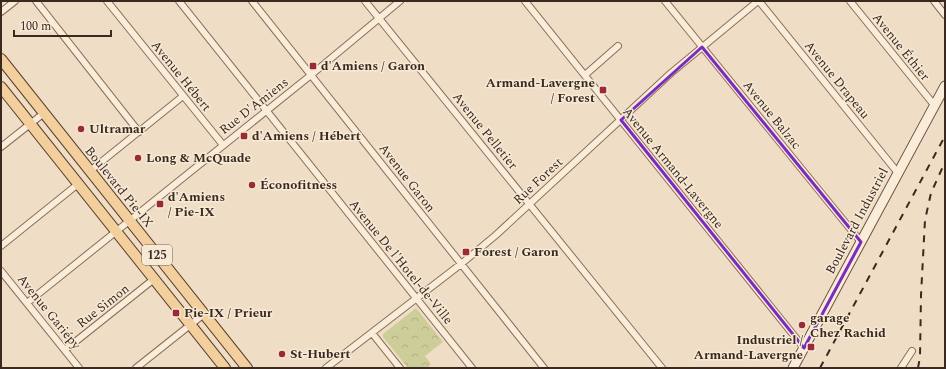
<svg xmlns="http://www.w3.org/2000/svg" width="946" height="369" font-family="Spectral,serif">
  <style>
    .forest { fill: url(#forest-crowns) }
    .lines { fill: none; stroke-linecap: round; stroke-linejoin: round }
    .street-casing { stroke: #8a6f5b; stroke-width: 8 }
    .secondary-casing { stroke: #6c513e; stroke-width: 11 }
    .primary-casing { stroke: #583e2f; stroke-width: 12 }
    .street { stroke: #f9ecd9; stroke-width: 6 }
    .secondary { stroke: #f9ecd9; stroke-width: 9 }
    .primary { stroke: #f2cf9d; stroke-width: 10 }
    .rail { stroke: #3a291f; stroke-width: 2; stroke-dasharray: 7 7; stroke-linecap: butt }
    .marked { fill: none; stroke: #7b2cbf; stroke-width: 3; stroke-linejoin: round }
    .poi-dot { fill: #9a2a35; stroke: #f6e9d5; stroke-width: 1.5 }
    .labels { text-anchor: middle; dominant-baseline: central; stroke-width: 3; stroke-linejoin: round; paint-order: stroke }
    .shield { fill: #f6e9d5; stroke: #726356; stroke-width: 1 }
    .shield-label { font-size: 12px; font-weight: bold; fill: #3a291f }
    .street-label { font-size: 13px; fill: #3a291f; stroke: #f6e9d5 }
    .poi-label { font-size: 13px; font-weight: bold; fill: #3a291f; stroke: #f6e9d5; text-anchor: start }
  </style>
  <defs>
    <pattern id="forest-crowns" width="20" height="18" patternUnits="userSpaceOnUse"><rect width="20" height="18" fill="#cccd98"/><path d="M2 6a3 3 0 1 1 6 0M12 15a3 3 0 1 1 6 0" fill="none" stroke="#b0b083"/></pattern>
  </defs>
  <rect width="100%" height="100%" fill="#efdec5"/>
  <path class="forest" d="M416,308L443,342L425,356L431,364L427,368H408L383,337V334Z"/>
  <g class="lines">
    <defs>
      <path id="street" d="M36,1L139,132
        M107,1L223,145
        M179,1L472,368
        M252,1L544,368
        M365,1L662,368
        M525,1L804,348
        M665,1L861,242
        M759,1L898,173
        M850,1L935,106
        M934,1L945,15
        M1,12L15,1
        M585,75L618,46
        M1,147L44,113
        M90,171L183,96
        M1,246L78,184
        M1,271L79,368
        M27,303L311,75L400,1
        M372,333L400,368
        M65,350L154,279
        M136,368L204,314
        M326,368L461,264L496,235L671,73L758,1
        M901,368L912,351"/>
      <path id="secondary" d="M793,368L945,86"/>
      <path id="primary" d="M1,59L247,368
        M1,87L225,368"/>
    </defs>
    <use href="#street" class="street-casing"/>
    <use href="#secondary" class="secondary-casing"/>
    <use href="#primary" class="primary-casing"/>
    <use href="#street" class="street"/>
    <use href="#secondary" class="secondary"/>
    <use href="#primary" class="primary"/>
    <path class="rail" d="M820,368L945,136
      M918,368L920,357L921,295L925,220L931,193L945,162"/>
  </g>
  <path class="marked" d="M702,47L861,242L804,348L621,120Z"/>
  <g class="poi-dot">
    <rect x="309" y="62" width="8" height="8" rx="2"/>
    <rect x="599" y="86" width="8" height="8" rx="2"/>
    <circle cx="81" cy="129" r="4"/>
    <rect x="240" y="132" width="8" height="8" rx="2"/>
    <circle cx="138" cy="158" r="4"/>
    <circle cx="252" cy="185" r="4"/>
    <rect x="156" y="200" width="8" height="8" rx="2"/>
    <rect x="462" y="248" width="8" height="8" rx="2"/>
    <rect x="172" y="309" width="8" height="8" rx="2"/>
    <circle cx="802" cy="325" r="4"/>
    <rect x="807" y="343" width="8" height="8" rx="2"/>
    <circle cx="282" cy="354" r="4"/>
  </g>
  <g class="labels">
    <rect class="shield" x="142" y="245" width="30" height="20" rx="3"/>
    <g class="shield-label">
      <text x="157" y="255">125</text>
    </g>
    <g class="street-label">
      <text transform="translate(901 47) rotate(51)">Avenue Éthier</text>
      <text transform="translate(181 76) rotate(51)">Avenue Hébert</text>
      <text transform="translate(837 80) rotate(51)">Avenue Drapeau</text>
      <text transform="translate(254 106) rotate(-38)">Rue D'Amiens</text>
      <text transform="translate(772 115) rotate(51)">Avenue Balzac</text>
      <text transform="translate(485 131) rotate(51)">Avenue Pelletier</text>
      <text transform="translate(673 168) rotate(51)">Avenue Armand-Lavergne</text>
      <text transform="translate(407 178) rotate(52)">Avenue Garon</text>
      <text transform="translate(538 181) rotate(-43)">Rue Forest</text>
      <text transform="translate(119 187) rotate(51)">Boulevard Pie-IX</text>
      <text transform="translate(857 221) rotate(-62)">Boulevard Industriel</text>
      <text transform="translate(401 262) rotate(51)">Avenue De l'Hotel-de-Ville</text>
      <text transform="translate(103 306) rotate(-38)">Rue Simon</text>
      <text transform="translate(49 312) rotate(51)">Avenue Gariépy</text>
    </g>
    <g class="poi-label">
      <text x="321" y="66">d'Amiens / Garon</text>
      <text x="595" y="83" text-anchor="end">Armand-Lavergne<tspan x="595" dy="15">/ Forest</tspan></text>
      <text x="89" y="129">Ultramar</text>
      <text x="252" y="136">d'Amiens / Hébert</text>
      <text x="146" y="158">Long &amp; McQuade</text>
      <text x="260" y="185">Éconofitness</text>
      <text x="168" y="197">d'Amiens<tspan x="168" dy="15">/ Pie-IX</tspan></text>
      <text x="474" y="252">Forest / Garon</text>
      <text x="184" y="313">Pie-IX / Prieur</text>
      <text x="810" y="318">garage<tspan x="810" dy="15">Chez Rachid</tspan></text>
      <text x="803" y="340" text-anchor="end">Industriel /<tspan x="803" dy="15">Armand-Lavergne</tspan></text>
      <text x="290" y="354">St-Hubert</text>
    </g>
  </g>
  <rect width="946" height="369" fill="none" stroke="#3a291f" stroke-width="4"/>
  <path d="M14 30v6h97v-6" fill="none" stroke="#3a291f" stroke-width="2"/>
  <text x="20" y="30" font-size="12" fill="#3a291f" stroke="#f6e9d5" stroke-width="3" paint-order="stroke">100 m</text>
</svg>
